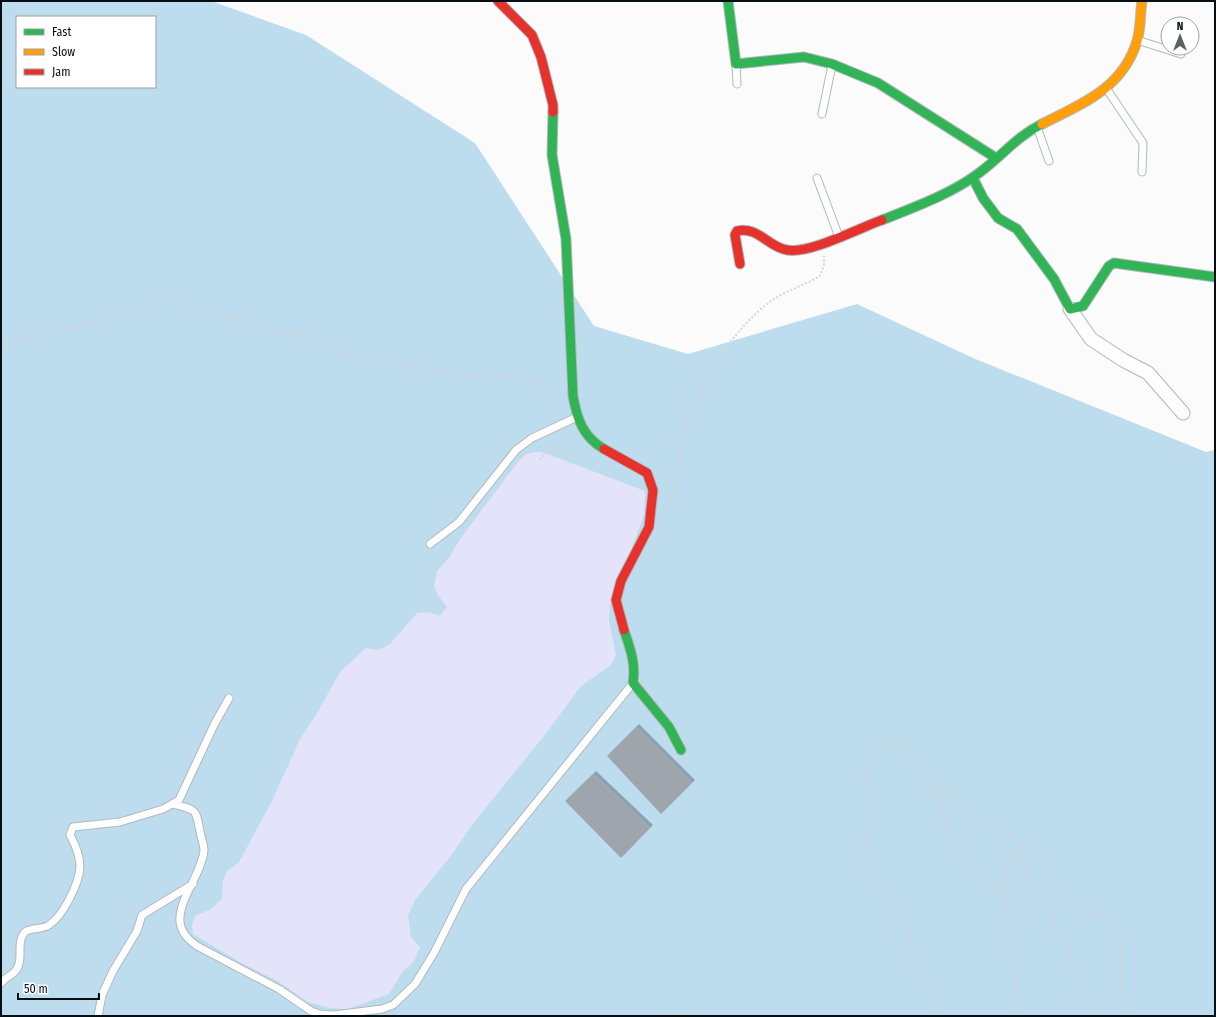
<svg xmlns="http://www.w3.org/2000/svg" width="1216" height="1017" font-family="'Fira Sans Condensed',sans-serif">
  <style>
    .forest { fill: #bdddef; fill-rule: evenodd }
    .water { fill: #e3e3fa }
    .building { fill: #9fa5ad; filter: url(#shadow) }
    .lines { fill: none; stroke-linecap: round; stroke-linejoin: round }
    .lane-casing { stroke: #b2b8bb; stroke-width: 9 }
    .street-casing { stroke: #b2b8bb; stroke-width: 15 }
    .fast-casing { stroke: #b2b8bb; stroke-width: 11 }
    .slow-casing { stroke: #b2b8bb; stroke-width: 11 }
    .jam-casing { stroke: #b2b8bb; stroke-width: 11 }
    .path { stroke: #d6d6d6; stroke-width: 2; stroke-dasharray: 2 2; stroke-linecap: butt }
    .lane { stroke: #fefefe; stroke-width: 7 }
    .street { stroke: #fefefe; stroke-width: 13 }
    .fast { stroke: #30b455; stroke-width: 9 }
    .slow { stroke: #ff9f0a; stroke-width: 9 }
    .jam { stroke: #e5322d; stroke-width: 9 }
  </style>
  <defs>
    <filter id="shadow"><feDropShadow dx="3" dy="-3" stdDeviation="0" flood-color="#0004"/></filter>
  </defs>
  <rect width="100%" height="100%" fill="#fbfbfb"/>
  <path class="forest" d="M1,1H211L306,35L475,143L594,326L688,354L857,304L973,358L1206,452L1215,450V1016H1ZM17,17H155V87H17Z"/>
  <path class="water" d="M535,452H542L645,491L644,515L610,605L609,620L616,655L611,665L581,686L544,736L475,821L450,857L415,900L408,916L411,937L420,947L414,961L403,971L389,994L347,1009L330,1008L308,1002L276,980L247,966L193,934L192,925L195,916L211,909L222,899L223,880L228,870L239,862L245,851L272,801L300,739L316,715L340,672L366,648L378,650L390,644L417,613L429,612L440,616L447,607L438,595L434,586L437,571L448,559L460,539L517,463L526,454Z"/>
  <path class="building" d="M636,727L692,783L661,814L607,756Z
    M593,774L650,828L621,858L565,801Z"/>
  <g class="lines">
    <defs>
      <path id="lane" d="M1137,40L1181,54
        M736,65L737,84
        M1106,88L1143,143L1142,172
        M822,114L832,65
        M1037,127L1049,161
        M817,178L839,237
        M430,544L459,522L516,450L532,438L577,417
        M173,804C196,810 196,808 200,832C201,837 204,845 204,850C202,874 178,899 180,922C181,933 189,940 197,946L279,989L311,1011L320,1014L334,1015L382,1009L393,1005L415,984L434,953L466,889L633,683
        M1,983C6,976 14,976 18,967C23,955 16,942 25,932C31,927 42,930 49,925C63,916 79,884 80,867C80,856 75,844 70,835L73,827L120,822L163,809L179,800L214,725L229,698
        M98,1016L102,995L113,971L137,931L142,915L193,884"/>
      <path id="street" d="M1070,309L1091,339L1123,360L1148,373L1183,413"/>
      <path id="fast" d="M728,1L736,64L804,57L832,64L878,83L996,158
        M553,112L552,155L566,239L573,396C577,419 583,437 604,449
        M973,178L983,198L998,218L1017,229L1054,279L1070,309L1083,306L1109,266L1114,263L1215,277
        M882,220C915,207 951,194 979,173C1001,157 1017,136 1042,124
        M624,630C630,648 636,663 633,683L669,727L681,750"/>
      <path id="slow" d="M1042,124C1082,104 1123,88 1137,41C1141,28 1140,14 1142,1"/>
      <path id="jam" d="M498,1L532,35L541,57L553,105V112
        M740,264L735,235L737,231C758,226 768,247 787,250C810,254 859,228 882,220
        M604,449L647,473L653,490L649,527L621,581L616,600L624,630"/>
    </defs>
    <use href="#lane" class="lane-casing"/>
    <use href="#street" class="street-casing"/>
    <use href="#fast" class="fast-casing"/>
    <use href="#slow" class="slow-casing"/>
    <use href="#jam" class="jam-casing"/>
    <path class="path" d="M1,345L107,319L170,298L184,297L202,313L245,320L264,331L299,335L358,359L411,365L480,377L515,376L537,381L558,395
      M541,444L601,465
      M540,460L550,446
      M666,512C679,484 677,461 684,433C697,386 734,326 774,299C788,290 805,285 820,276L824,264V256
      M935,783C938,794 940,806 943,816C954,849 980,877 1006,898
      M1022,845V857L1030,883L1068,946L1074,970L1093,1016
      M655,1016L676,1014L701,1016
      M935,1016C938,1014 940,1010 941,1006C941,994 929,981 924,971C914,952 908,931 898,912C889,895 876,880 870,862C863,842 872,819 871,798C870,789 867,777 869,768C872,756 879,745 891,740L901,744L935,782L974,815L1031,850L1041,859L1073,903L1110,924L1119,931L1121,940V991L1126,1016
      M1013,1016L1019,966L1012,936L1005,881L1009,861L1021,846"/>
    <use href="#lane" class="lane"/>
    <use href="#street" class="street"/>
    <use href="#fast" class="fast"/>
    <use href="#slow" class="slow"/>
    <use href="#jam" class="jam"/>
  </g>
  <rect width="1216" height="1017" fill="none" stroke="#040e14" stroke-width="4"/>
  <rect x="16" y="16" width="140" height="72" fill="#ffffff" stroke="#9b9fa1"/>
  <rect x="24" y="29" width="20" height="6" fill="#30b455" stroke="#9b9fa1"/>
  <text x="52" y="36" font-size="12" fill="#040e14">Fast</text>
  <rect x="24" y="49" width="20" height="6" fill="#ff9f0a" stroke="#9b9fa1"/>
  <text x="52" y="56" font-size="12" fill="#040e14">Slow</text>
  <rect x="24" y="69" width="20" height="6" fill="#e5322d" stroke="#9b9fa1"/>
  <text x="52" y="76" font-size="12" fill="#040e14">Jam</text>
  <g transform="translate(1180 36)"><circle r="19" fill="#ffffff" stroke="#9b9fa1"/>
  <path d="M0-3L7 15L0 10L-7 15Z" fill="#5a6165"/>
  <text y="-6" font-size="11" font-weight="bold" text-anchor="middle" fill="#040e14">N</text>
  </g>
  <path d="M18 993v6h81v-6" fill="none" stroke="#040e14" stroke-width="2"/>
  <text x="24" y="993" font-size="12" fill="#040e14" stroke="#ffffff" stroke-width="3" paint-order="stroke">50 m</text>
</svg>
